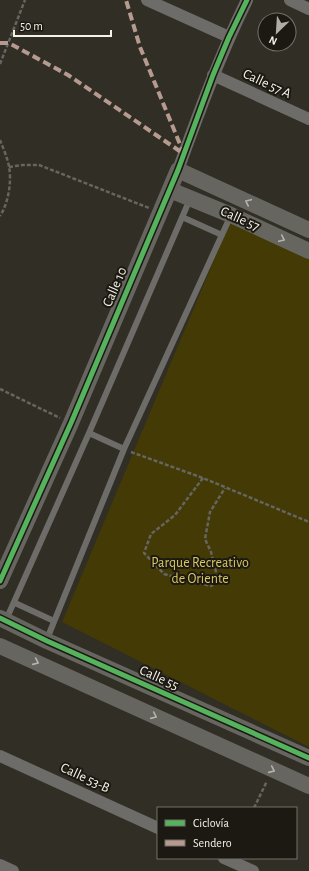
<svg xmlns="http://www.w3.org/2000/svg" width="309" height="871" font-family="'Alegreya Sans',sans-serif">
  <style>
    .green { fill: #433a05 }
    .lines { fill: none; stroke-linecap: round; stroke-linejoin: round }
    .path { stroke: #666560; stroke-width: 2.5; stroke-dasharray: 4 2; stroke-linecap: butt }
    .lane { stroke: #6d6c68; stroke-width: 6 }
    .street { stroke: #6d6c68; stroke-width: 12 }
    .secondary { stroke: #66655f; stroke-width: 16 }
    .quiet { stroke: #b69a8f; stroke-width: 4; stroke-dasharray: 8 4; stroke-linecap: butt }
    .cycleway-casing { stroke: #1b1912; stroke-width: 8 }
    .cycleway { stroke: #56b35d; stroke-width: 5 }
    .oneway { stroke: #b5b3aa }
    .labels { text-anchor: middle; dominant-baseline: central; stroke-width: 4; stroke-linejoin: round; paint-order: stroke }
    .street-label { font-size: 14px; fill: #f5f3e8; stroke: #1b1912 }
    .park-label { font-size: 14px; fill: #d9c75f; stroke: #1b1912 }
  </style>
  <rect width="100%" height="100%" fill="#302e25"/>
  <path class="green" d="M230,222L309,257V747L62,622Z"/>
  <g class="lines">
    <path class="path" d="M0,64L25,0
      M0,140C3,148 8,159 9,167C12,182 8,204 0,216
      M9,167L22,165H39L149,208
      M0,389L60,418
      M131,452L203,478L309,522
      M203,478L175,515L151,534L144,553L164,574L211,586L218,580L211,552L205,539L210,512L225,488
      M254,808L267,781"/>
    <path class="lane" d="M182,217L222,235
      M89,433L124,449
      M15,603L54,621
      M6,620L89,433L190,199
      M47,639L124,449L231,215"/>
    <path class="street" d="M147,0L229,37
      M290,0L309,9
      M213,75L309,119
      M178,170C199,112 220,55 247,0
      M0,756L158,828
      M224,858L253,871
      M0,865L13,871"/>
    <path class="secondary" d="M170,190L231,215L309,251
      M0,581L71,423L178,170L309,230
      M0,618L47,641L309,758
      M0,646L309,786"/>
    <path class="quiet" d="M0,43H9L68,75L184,154L140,47L126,0"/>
    <defs>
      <path id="cycleway" d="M0,581L71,423L178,170L213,75L229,37L247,0
        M0,618L47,641L309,758"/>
    </defs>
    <use href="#cycleway" class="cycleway-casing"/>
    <use href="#cycleway" class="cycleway"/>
  </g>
  <defs><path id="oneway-chevron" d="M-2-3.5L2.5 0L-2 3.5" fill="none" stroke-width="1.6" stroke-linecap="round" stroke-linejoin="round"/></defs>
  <g class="oneway">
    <use href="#oneway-chevron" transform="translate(248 202) rotate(-155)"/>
    <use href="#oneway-chevron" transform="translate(282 239) rotate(25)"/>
    <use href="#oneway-chevron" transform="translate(36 662) rotate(24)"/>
    <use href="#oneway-chevron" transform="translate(154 716) rotate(24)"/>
    <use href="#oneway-chevron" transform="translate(272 770) rotate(24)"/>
  </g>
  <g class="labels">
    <g class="street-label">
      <text transform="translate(267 84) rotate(25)">Calle 57 A</text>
      <text transform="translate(240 219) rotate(24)">Calle 57</text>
      <text transform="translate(115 287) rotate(-67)">Calle 10</text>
      <text transform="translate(159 678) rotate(24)">Calle 55</text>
      <text transform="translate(85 778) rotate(25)">Calle 53-B</text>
    </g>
    <g class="park-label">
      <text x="200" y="563">Parque Recreativo<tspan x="200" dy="16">de Oriente</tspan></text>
    </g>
  </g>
  <rect x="157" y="807" width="140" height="52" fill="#1b1912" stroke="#727068"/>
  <rect x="165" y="820" width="20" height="6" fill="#56b35d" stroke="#727068"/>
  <text x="193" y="827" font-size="12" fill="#f5f3e8">Ciclovía</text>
  <rect x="165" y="840" width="20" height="6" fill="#b69a8f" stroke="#727068"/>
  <text x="193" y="847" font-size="12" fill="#f5f3e8">Sendero</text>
  <g transform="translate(277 32) rotate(205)"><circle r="19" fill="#1b1912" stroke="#727068"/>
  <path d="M0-3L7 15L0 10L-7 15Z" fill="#b0aea4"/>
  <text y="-6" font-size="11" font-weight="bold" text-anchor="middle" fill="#f5f3e8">N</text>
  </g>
  <path d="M14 30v6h97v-6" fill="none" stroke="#f5f3e8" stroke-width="2"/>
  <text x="20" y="30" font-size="12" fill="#f5f3e8" stroke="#1b1912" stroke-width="3" paint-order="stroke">50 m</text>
</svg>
